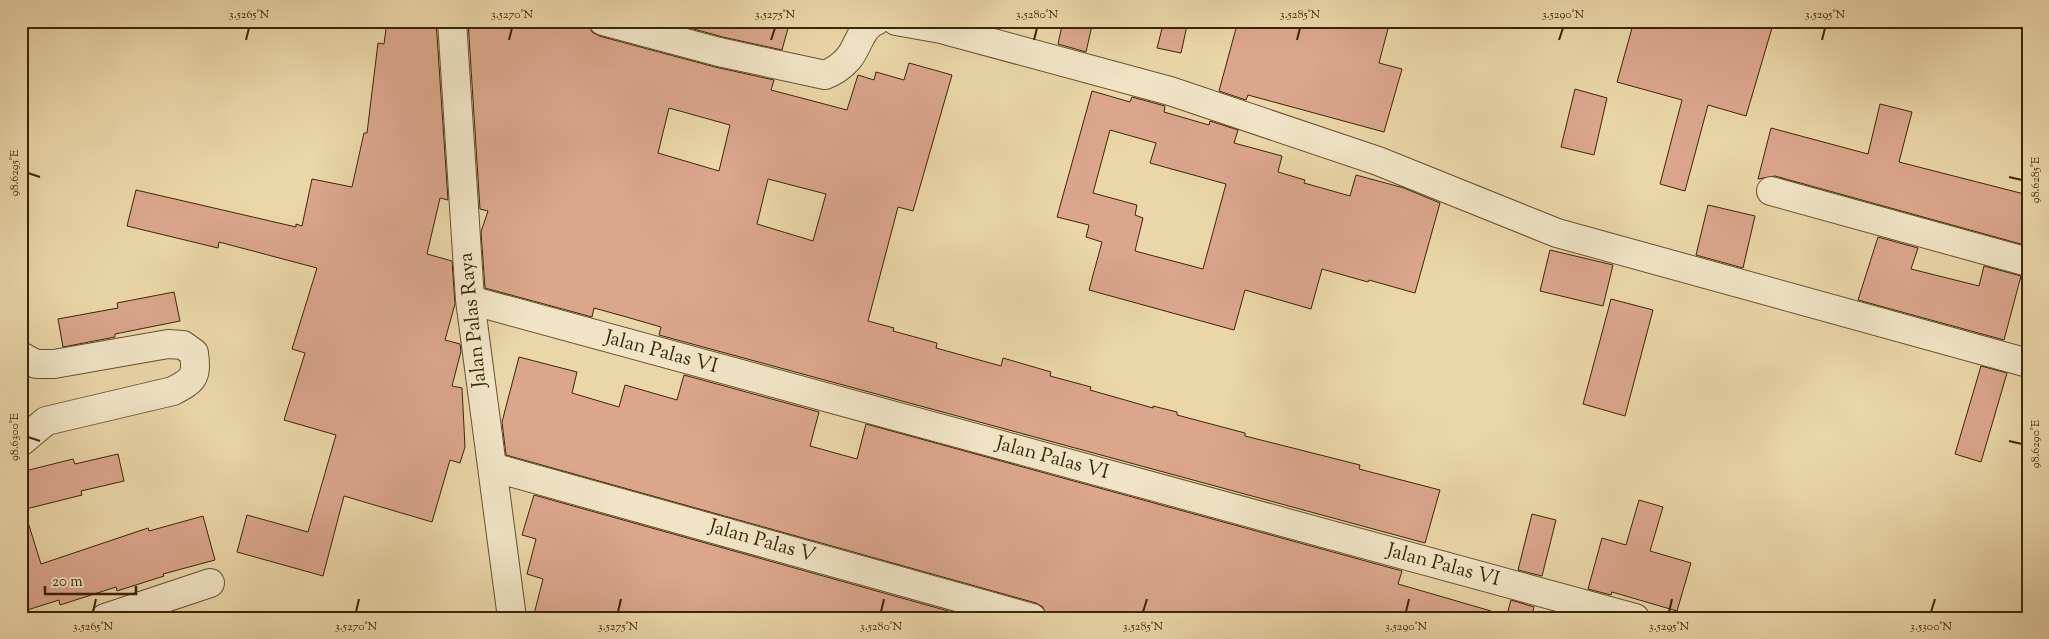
<svg xmlns="http://www.w3.org/2000/svg" width="2049" height="639" font-family="'Sorts Mill Goudy',serif">
  <style>
    .building { fill: #dba68c; stroke: #3c2605; fill-rule: evenodd }
    .lines { fill: none; stroke-linecap: round; stroke-linejoin: round }
    .minor-casing { stroke: #68522e; stroke-width: 30 }
    .minor { stroke: #f1e4c6; stroke-width: 28 }
    .ticks { fill: none; stroke: #3c2605; stroke-width: 2 }
    .labels { text-anchor: middle; dominant-baseline: central; stroke-width: 5; stroke-linejoin: round; paint-order: stroke }
    .street-label { font-size: 20px; fill: #3c2605; stroke: #f1e4c6 }
    .neatline { fill: none; stroke: #3c2605; stroke-width: 2 }
    .ticks-label { font-size: 12px; text-anchor: middle; fill: #3c2605 }
  </style>
  <rect width="100%" height="100%" fill="#ead6a8"/>
  <filter id="stains"><feTurbulence type="fractalNoise" baseFrequency=".004" numOctaves="4"/><feColorMatrix values="0 0 0 0 .2 0 0 0 0 .09 0 0 0 0 .02 0 0 0 .5 -.17"/></filter>
  <radialGradient id="worn" r=".72"><stop offset=".6" stop-color="#630" stop-opacity="0"/><stop offset="1" stop-color="#630" stop-opacity=".3"/></radialGradient>
  <path class="building" d="M387,21H436L448,200L440,198L427,254L452,261L455,304L445,340L460,344L461,351L452,386L462,388L465,447L460,463L450,460L432,522L344,496L323,576L237,552L247,515L308,532L336,435L284,420L305,353L292,349L317,268L219,242L218,248L127,226L136,190L296,227V224L302,226L312,179L352,187L364,133H367L378,43L384,44Z
    M468,21H588L592,32L599,36L715,67L774,80L771,90L847,110L858,75L874,80L876,72L904,80L909,63L952,75L913,211L898,207L868,321L894,328L893,331L937,343L936,348L1001,366L1003,358L1051,372L1050,376L1091,387L1090,390L1153,408V406L1177,412V415L1245,433V436L1360,465L1359,469L1440,490L1425,543L659,335L661,327L623,316L594,308L592,317L485,288L481,232L488,211L480,209ZM669,108L730,125L719,171L658,153ZM768,179L826,194L813,241L757,224Z
    M664,21H790L782,50L723,37Z
    M1063,21H1093L1086,52L1058,44Z
    M1164,21H1188L1181,53L1157,48Z
    M1238,21H1390L1379,63L1402,69L1384,132L1248,95L1246,100L1219,91Z
    M1634,21H1774L1746,116L1708,105L1685,191L1660,184L1682,100L1617,82Z
    M1575,89L1607,98L1594,155L1561,147Z
    M1092,91L1130,102L1132,97L1165,106L1164,112L1209,125L1210,121L1238,130L1234,143L1282,156L1278,172L1305,180L1304,183L1350,196L1356,175L1404,188L1440,203L1415,293L1369,280L1368,282L1322,269L1311,309L1245,290L1234,330L1089,290L1102,242L1086,237L1089,225L1057,217ZM1110,130L1156,143L1150,163L1226,184L1203,269L1135,251L1143,218L1135,215L1137,205L1093,193Z
    M1880,104L1912,112L1899,162L2028,195V246L1775,176L1758,179L1771,128L1868,154Z
    M1708,205L1755,216L1743,268L1696,255Z
    M1878,237L1918,248L1911,269L1979,286L1984,266L2021,276L2004,340L1858,300Z
    M1550,250L1613,265L1603,306L1540,291Z
    M174,292L180,321L115,334V337L63,347L58,319L118,308L117,303Z
    M1611,299L1653,310L1625,416L1583,404Z
    M519,357L577,372L572,393L619,407L625,385L677,400L684,375L819,412L810,446L857,459L866,424L1402,571L1398,584L1491,611L1490,618H1047L1043,607L1036,603L506,455L502,422Z
    M1981,366L2007,373L1981,462L1955,454Z
    M118,454L124,481L81,491L82,495L26,509L21,488V472L73,459L75,464Z
    M534,495L973,618H533L543,579L527,574L536,539L522,535Z
    M1639,500L1663,507L1650,551L1691,563L1677,611L1612,592L1611,595L1588,589L1602,538L1626,545Z
    M1532,514L1556,520L1542,576L1518,570Z
    M203,516L215,560L163,574L164,576L117,591L116,587L60,605L59,600L21,612V520L27,519L41,564L148,528L149,531Z
    M1511,600L1534,607L1531,618H1506Z"/>
  <g class="lines">
    <defs>
      <path id="minor" d="M452,21L470,300L512,618
        M603,21L719,52L825,75C835,71 841,67 848,59C858,48 861,26 876,21
        M896,21L941,29L1170,91L1378,161L1557,233L2028,363
        M1771,191L2028,262
        M470,300L1635,618
        M21,356L36,364H54L168,344L183,345L194,353C197,377 194,380 173,391L46,421L21,442
        M492,467L1032,618
        M105,618L210,583"/>
    </defs>
    <use href="#minor" class="minor-casing"/>
    <use href="#minor" class="minor"/>
  </g>
  <path class="ticks" d="M246,40L249,28M509,40L512,28M771,40L775,28M1034,40L1037,28M1297,40L1300,28M1559,40L1563,28M1822,40L1825,28M28,173L40,177M2009,177L2022,180M28,437L40,441M2009,441L2022,444M93,612L96,599M356,612L359,599M618,612L621,599M881,612L884,599M1143,612L1147,599M1406,612L1409,599M1669,612L1672,599M1931,612L1935,599"/>
  <g class="labels">
    <g class="street-label">
      <text transform="translate(474 320) rotate(-96)">Jalan Palas Raya</text>
      <text transform="translate(661 353) rotate(15)">Jalan Palas VI</text>
      <text transform="translate(1052 459) rotate(15)">Jalan Palas VI</text>
      <text transform="translate(762 542) rotate(16)">Jalan Palas V</text>
      <text transform="translate(1443 566) rotate(15)">Jalan Palas VI</text>
    </g>
  </g>
  <rect width="2049" height="639" fill="none" stroke="#ead6a8" stroke-width="55"/>
  <path d="M45 586v8h91v-8" fill="none" stroke="#3c2605" stroke-width="2.5"/>
  <text x="52" y="586" font-size="15" fill="#3c2605" stroke="#f1e4c6" stroke-width="4" paint-order="stroke">20 m</text>
  <rect x="28" y="28" width="1994" height="584" class="neatline"/>
  <g class="ticks-label">
    <text x="249" y="18">3.5265°N</text>
    <text x="512" y="18">3.5270°N</text>
    <text x="775" y="18">3.5275°N</text>
    <text x="1037" y="18">3.5280°N</text>
    <text x="1300" y="18">3.5285°N</text>
    <text x="1563" y="18">3.5290°N</text>
    <text x="1825" y="18">3.5295°N</text>
    <text transform="translate(14 173) rotate(-90)" y="4">98.6295°E</text>
    <text transform="translate(2035 180) rotate(-90)" y="4">98.6285°E</text>
    <text transform="translate(14 437) rotate(-90)" y="4">98.6300°E</text>
    <text transform="translate(2035 444) rotate(-90)" y="4">98.6290°E</text>
    <text x="93" y="630">3.5265°N</text>
    <text x="356" y="630">3.5270°N</text>
    <text x="618" y="630">3.5275°N</text>
    <text x="881" y="630">3.5280°N</text>
    <text x="1143" y="630">3.5285°N</text>
    <text x="1406" y="630">3.5290°N</text>
    <text x="1669" y="630">3.5295°N</text>
    <text x="1931" y="630">3.5300°N</text>
  </g>
  <rect width="100%" height="100%" filter="url(#stains)"/>
  <rect width="100%" height="100%" fill="url(#worn)"/>
</svg>
